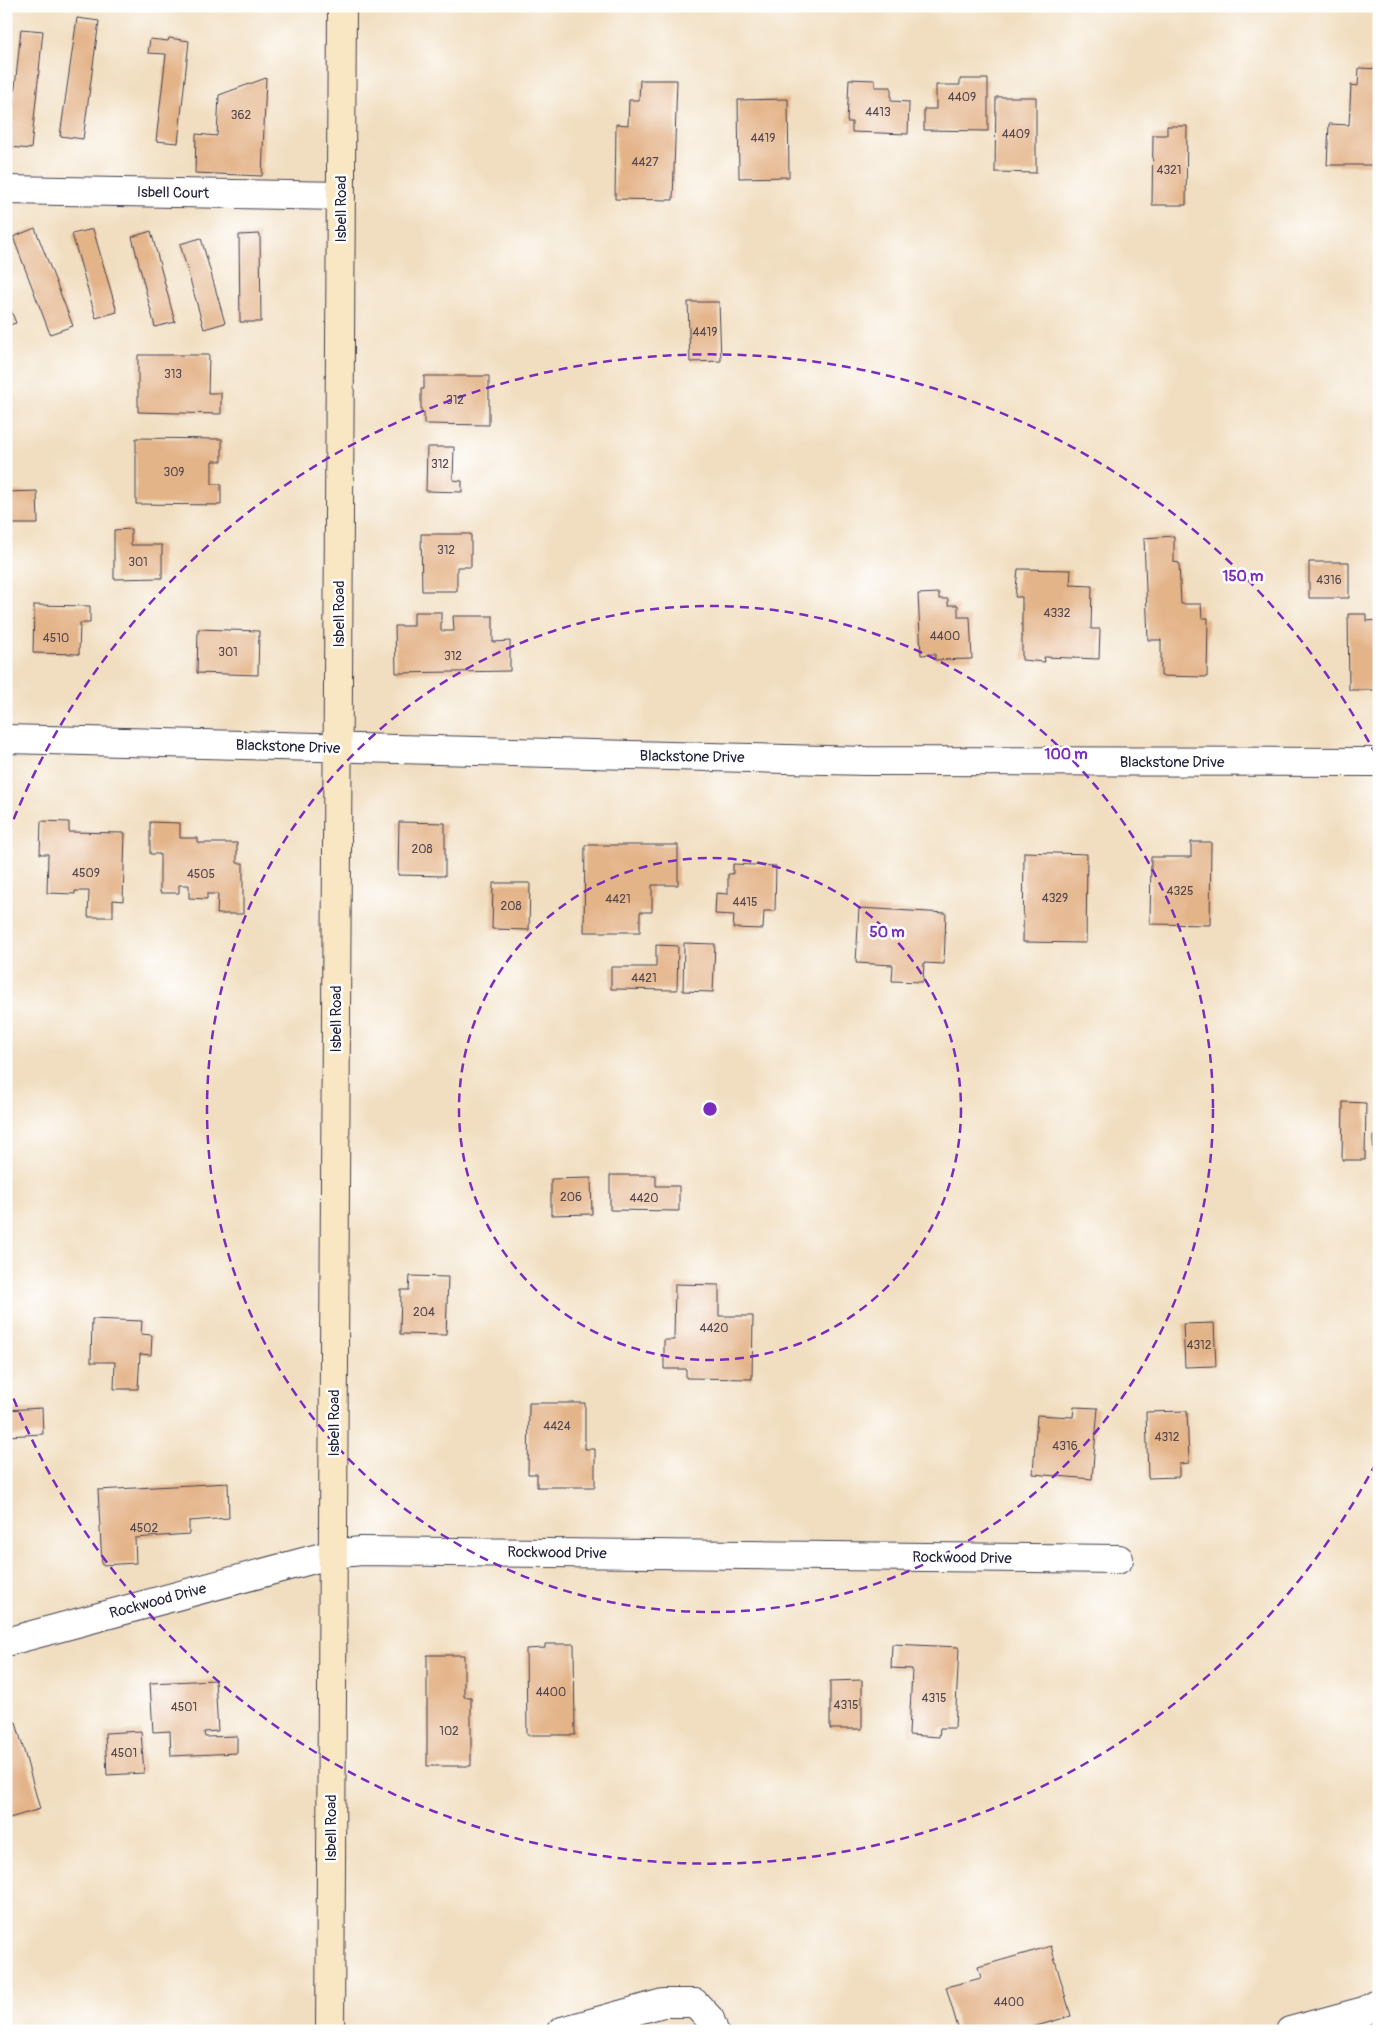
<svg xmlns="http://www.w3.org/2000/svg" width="1385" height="2037" font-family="Pangolin,sans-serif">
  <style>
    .building { fill: #e4b489 }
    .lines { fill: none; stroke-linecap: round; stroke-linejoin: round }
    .street-casing { stroke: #413e4f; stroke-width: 30 }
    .secondary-casing { stroke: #413e4f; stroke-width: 30 }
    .street { stroke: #fff; stroke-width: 28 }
    .secondary { stroke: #f9e7c3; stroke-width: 28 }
    .ring { fill: none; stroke: #7b2cbf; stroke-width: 2.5; stroke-dasharray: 9 6 }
    .labels { text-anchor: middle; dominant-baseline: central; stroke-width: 5; stroke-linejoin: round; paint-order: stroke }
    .number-label { font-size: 12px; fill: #52464e }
    .street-label { font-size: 15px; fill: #22223b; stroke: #fff }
    .centre { fill: #7b2cbf; stroke: #fff; stroke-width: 2.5 }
    .ring-label { font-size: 15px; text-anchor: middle; font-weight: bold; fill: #7b2cbf; stroke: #fff; stroke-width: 5; stroke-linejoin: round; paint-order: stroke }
  </style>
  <rect width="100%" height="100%" fill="#fff"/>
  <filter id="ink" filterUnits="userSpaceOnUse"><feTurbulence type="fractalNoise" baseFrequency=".02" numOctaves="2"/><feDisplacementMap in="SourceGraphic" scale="10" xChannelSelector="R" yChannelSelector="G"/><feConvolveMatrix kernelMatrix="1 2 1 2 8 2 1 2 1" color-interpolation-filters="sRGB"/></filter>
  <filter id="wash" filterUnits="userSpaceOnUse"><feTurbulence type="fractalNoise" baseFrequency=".0096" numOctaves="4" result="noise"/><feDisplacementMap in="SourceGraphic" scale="20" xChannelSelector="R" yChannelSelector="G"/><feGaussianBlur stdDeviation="1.12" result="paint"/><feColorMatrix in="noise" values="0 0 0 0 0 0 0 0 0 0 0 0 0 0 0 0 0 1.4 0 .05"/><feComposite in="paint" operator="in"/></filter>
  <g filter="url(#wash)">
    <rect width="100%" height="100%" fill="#f1dec0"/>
    <g id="blocks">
      <path class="building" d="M77,18L99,21L83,139L60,136Z
        M21,29L43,31L31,149L9,147Z
        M169,38L189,41L178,143L156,141L166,54L148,53L150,39L168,41Z
        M1359,68L1379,69V165H1327L1329,124L1349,125L1351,85L1358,86Z
        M266,78L262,176L195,173L196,134L217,136L219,95Z
        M849,79L875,80V87H891V101L909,102L908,134L852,132V122H847Z
        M960,79H988V131L924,130V109H936V85H960Z
        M640,80H677L673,200L615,199L616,124L628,125L629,100H639Z
        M996,97H1036V173L995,172Z
        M788,99L789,177L739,178L738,100Z
        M1167,126H1187L1186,205H1152L1153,135H1167Z
        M35,228L73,326L50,334L13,237Z
        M93,229L117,312L96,318L72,234Z
        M151,231L175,322L155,327L132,237Z
        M260,234L261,322H240L239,235Z
        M201,238L225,323L204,329L180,244Z
        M6,297L16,323L6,326Z
        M688,302H719L721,361L690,362Z
        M138,355H209L208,393H221V414L138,412Z
        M424,376H489V425L424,424V412H421V389H424Z
        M136,438L222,439V461H212V484H221V505L136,504Z
        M427,447H454L453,480L462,481V492L426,491Z
        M37,491L38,524H6V492Z
        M131,529V545H162V578L114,579V530Z
        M421,534H471V567H457V591H422Z
        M1174,536V562L1179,563L1181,604H1201L1202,618H1208L1207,677L1161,676V640H1148L1144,538Z
        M1309,562H1349V598H1309Z
        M1018,569L1071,570L1070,585L1092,586L1091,629H1100L1099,659L1044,657L1045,662L1022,660V597H1015Z
        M939,593V599H948V605H958V617H970L972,659L935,660V654L921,655L918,594Z
        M34,605L90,606V623H80L79,654L33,653Z
        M414,612H441V631H454L453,616H493V642L510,641V671L396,673L395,626H414Z
        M1348,614H1366V621L1379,620V690H1349Z
        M198,629L259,631L258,675L197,673Z
        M41,821L69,822V832L125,833L123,901L113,900V917H88L89,891H75V894L47,893L48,854H40Z
        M150,822L180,823V838H198V843H237V863H243V914H217L218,894H207V899L189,898V885H179V893H160V854H150Z
        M399,822L445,823V876L398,875Z
        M1191,842H1211L1210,925L1150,924L1151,857H1191Z
        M585,845H678V885H652V912H640V932H584Z
        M1024,852L1087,854L1086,943L1023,942Z
        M733,864L776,866L775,911H764L763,929L733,928L734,915L715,914L716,893L728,894V874H733Z
        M493,883H530L529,930L492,929Z
        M859,908L946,913L944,964L924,963L923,982L892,981L893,965L856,963Z
        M684,943L715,944L713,992L683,991Z
        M656,945L678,946L677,990L611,989V967H656Z
        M1343,1102L1366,1103L1365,1160H1342Z
        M1373,1136H1379V1157H1374Z
        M610,1175H656V1186H679V1211L610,1210Z
        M591,1178L592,1214L551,1215V1179Z
        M410,1276L448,1277L446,1335L400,1334L401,1290H409Z
        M675,1284L719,1285V1316H753L752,1379L686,1378V1369H664V1340H674Z
        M92,1319L142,1321L141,1334L152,1335L151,1355L140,1354L138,1389H114L115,1362H91Z
        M1214,1323L1216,1366L1185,1367L1183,1324Z
        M529,1403H585V1449H595V1487H537V1474H528Z
        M1074,1407L1098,1408L1092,1479L1033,1474L1037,1415L1073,1417Z
        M42,1408L43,1434L6,1436V1410Z
        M1187,1411L1189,1463L1179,1464V1477L1148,1478L1146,1412Z
        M228,1483L229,1518L189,1521V1534L135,1538L136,1563L102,1565L98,1490Z
        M545,1644H574L575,1735H527L526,1649L545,1648Z
        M892,1644L959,1647L955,1728H940L939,1737L909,1735L912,1669L891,1668Z
        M427,1655H464V1697H471V1766H427Z
        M215,1680L218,1731L204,1732L205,1737L237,1736V1753L171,1756L170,1731L153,1732L150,1683Z
        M862,1680V1729H830V1681Z
        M16,1722L40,1809L6,1819V1725Z
        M141,1731L144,1773L107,1775L105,1733Z
        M1051,1946L1071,2016L1019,2031H959L946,1987L981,1978L978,1967Z"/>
    </g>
  </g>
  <g filter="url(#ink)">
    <use href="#blocks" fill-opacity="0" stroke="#413e4f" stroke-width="1"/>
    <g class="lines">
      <defs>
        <path id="street" d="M6,190L341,196
          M6,739L866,761L1379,762
          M6,1642L333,1554L361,1551L1119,1559
          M562,2031L663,2003H695L710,2019L714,2031
          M1290,2031L1364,2011L1379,2003"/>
        <path id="secondary" d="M330,2031L342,6"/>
      </defs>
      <use href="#street" class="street-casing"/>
      <use href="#secondary" class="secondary-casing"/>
      <use href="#street" class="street"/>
      <use href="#secondary" class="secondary"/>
    </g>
  </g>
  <g class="ring">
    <circle cx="710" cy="1109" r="251"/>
    <circle cx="710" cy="1109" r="503"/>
    <path d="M1376 1463A754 754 0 0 1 8 1385M8 833A754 754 0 0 1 1376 755"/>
  </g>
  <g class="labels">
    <g class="number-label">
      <text x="962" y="97">4409</text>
      <text x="878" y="112">4413</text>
      <text x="241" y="115">362</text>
      <text x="1016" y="134">4409</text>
      <text x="763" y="138">4419</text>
      <text x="645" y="162">4427</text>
      <text x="1169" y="170">4321</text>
      <text x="705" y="332">4419</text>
      <text x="173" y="374">313</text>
      <text x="455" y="400">312</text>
      <text x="440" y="464">312</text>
      <text x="174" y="472">309</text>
      <text x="446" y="550">312</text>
      <text x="138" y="562">301</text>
      <text x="1329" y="580">4316</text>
      <text x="1057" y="613">4332</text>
      <text x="945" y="636">4400</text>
      <text x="56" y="638">4510</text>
      <text x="228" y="652">301</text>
      <text x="453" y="656">312</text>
      <text x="422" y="849">208</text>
      <text x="86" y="873">4509</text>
      <text x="201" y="874">4505</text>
      <text x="1180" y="891">4325</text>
      <text x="1055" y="898">4329</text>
      <text x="618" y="899">4421</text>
      <text x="745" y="902">4415</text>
      <text x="511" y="906">208</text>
      <text x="644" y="978">4421</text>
      <text x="571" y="1197">206</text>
      <text x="644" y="1198">4420</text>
      <text x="424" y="1312">204</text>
      <text x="714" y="1328">4420</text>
      <text x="1199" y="1345">4312</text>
      <text x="557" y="1426">4424</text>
      <text x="1167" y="1437">4312</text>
      <text x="1065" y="1446">4316</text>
      <text x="144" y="1528">4502</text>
      <text x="551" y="1692">4400</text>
      <text x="934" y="1698">4315</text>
      <text x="846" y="1705">4315</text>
      <text x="184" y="1707">4501</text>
      <text x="449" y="1731">102</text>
      <text x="124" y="1753">4501</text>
      <text x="1009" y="2002">4400</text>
    </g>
    <g class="street-label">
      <text transform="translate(173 193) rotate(1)">Isbell Court</text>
      <text transform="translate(341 209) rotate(-90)">Isbell Road</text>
      <text transform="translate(339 614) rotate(-90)">Isbell Road</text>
      <text transform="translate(288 747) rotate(2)">Blackstone Drive</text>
      <text transform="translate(692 757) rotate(1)">Blackstone Drive</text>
      <text x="1172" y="762">Blackstone Drive</text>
      <text transform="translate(336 1019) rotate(-90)">Isbell Road</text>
      <text transform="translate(334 1423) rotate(-90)">Isbell Road</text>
      <text transform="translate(557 1553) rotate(1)">Rockwood Drive</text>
      <text transform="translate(962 1558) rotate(1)">Rockwood Drive</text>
      <text transform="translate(158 1601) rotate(-15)">Rockwood Drive</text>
      <text transform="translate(331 1828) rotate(-90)">Isbell Road</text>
    </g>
  </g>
  <circle cx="710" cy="1109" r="8" class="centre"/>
  <g class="ring-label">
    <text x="1243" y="581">150 m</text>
    <text x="1066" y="759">100 m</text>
    <text x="887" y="937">50 m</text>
  </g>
  <rect width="1385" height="2037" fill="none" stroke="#fff" stroke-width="25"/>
</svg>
